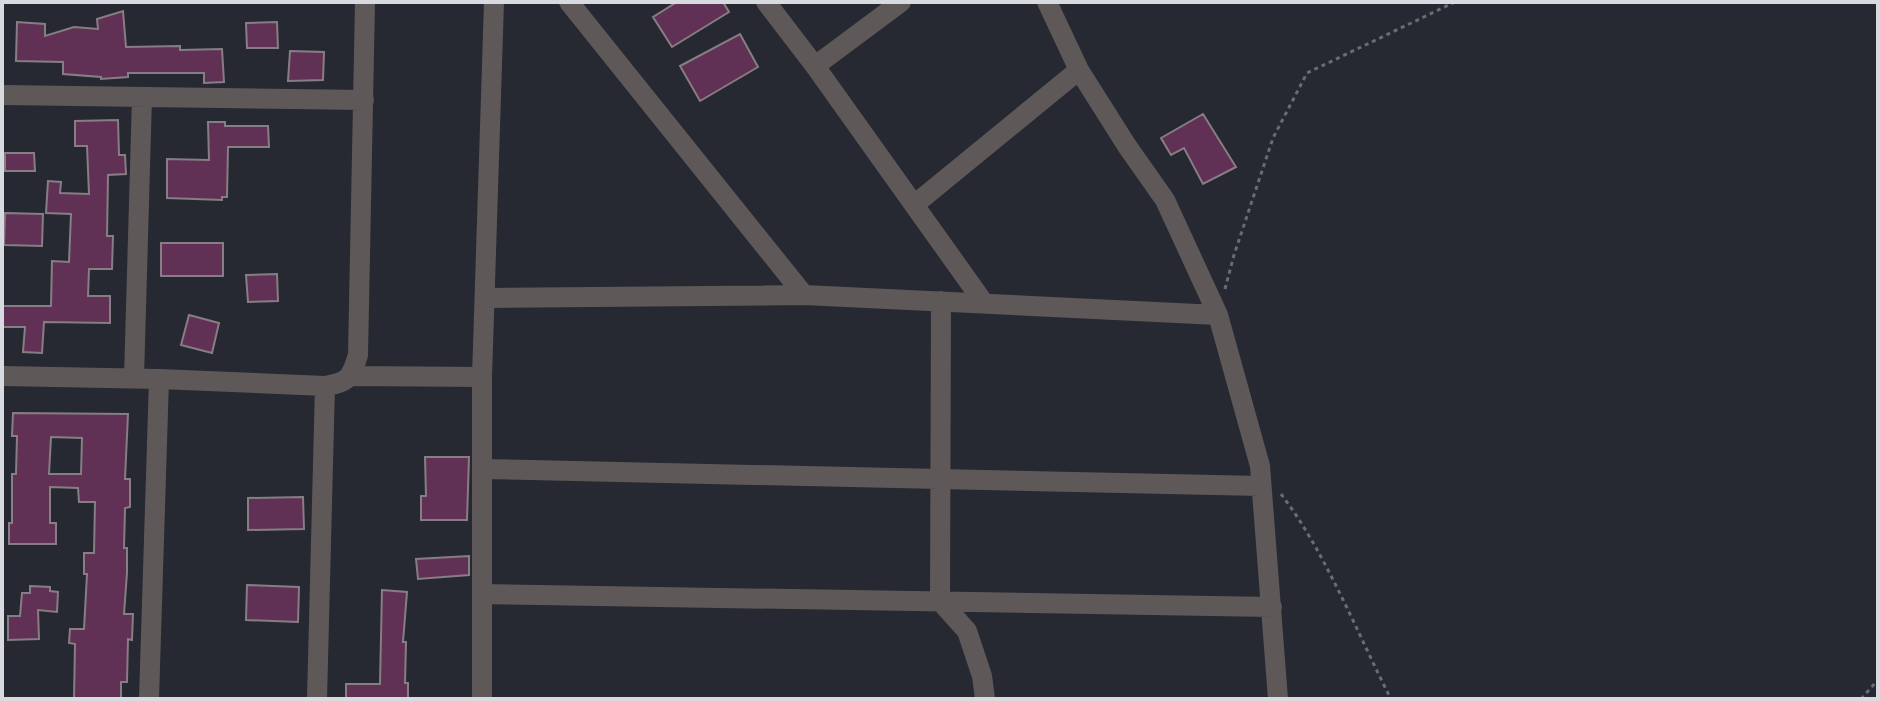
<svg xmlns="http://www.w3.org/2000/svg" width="1880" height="701" font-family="Lato,sans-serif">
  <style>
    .building { fill: #613155; stroke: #877d84; stroke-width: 2; fill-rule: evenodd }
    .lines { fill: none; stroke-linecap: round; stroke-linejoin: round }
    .path { stroke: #696c73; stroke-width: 3; stroke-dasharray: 4 4; stroke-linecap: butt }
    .minor { stroke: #5e5958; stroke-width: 20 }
  </style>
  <rect width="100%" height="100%" fill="#262931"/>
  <path class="building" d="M677,2H723L729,12L672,47L653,17Z
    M123,11L126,47L180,46V50L222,49L224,82L204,83V73H128V77L101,79V77L63,74V62L16,61L17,22L45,24V36L74,27L98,29L97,19Z
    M277,22L278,48H247L246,23Z
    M740,34L758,67L700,101L680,66Z
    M290,51L324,52L323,80L288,81Z
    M1203,114L1236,167L1203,184L1184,148L1171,155L1161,138Z
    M118,120L119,155H125L126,174L108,175L107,236H113L112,269H89L88,296H110V323L44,322L42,353L23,352L25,327H2V306H51L52,261L69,262L71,214L46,213L48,181L61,182L60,193L89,194L87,146H75V121Z
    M208,122H225V126H268L269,147H228L227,197H222V200L167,198V159L209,160Z
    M5,153H34L35,171H5Z
    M5,213L43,214L42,246L4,245Z
    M161,243H223V276H161Z
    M277,274L278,301L248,302L246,275Z
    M189,315L219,323L212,353L181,345Z
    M13,413L128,414L125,479H130V507L125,508L124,548H127V573L124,614H133L132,640L128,639L127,682H121V699H74L75,644L69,643L70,629H84L87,574H84V553H94L95,502H79L78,488L50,487V523H56V544H9V523H12V474H16L17,436H12ZM51,437L82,438L81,474H49Z
    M425,457H469L467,520H421V496H426Z
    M303,497L304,529L248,530V498Z
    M469,556V575L418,579L416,559Z
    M247,585L299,587L298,622L246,620Z
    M30,586L50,587V591L58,592L57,612L38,610L39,639L8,640V616H20L22,593H30Z
    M382,590L407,592L403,642H406L405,683H408V699H346V684H380Z"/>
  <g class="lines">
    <path class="path" d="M1225,289L1234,255L1273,138L1307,73L1455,2
      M1281,494C1325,551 1358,635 1391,699
      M1861,699L1878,680"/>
    <path class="minor" d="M569,2L804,295
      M766,2L815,66L984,303
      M1047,2L1079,70L1127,146L1165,200L1218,315L1260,466L1278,699
      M815,66L901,2
      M2,95L364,100
      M914,205L1079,70
      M485,298L804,295L1218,315
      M941,301L940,601L967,631L982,676L985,699
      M2,376L159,379L149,699
      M352,376L482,377
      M134,378L142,97
      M159,379L325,386C349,382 351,378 358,355L365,2
      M482,469L1261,486
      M482,594L1272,607
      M317,699L325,386
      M482,699V377L494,2"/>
  </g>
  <rect width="1880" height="701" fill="none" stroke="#d7dadf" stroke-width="8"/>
</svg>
